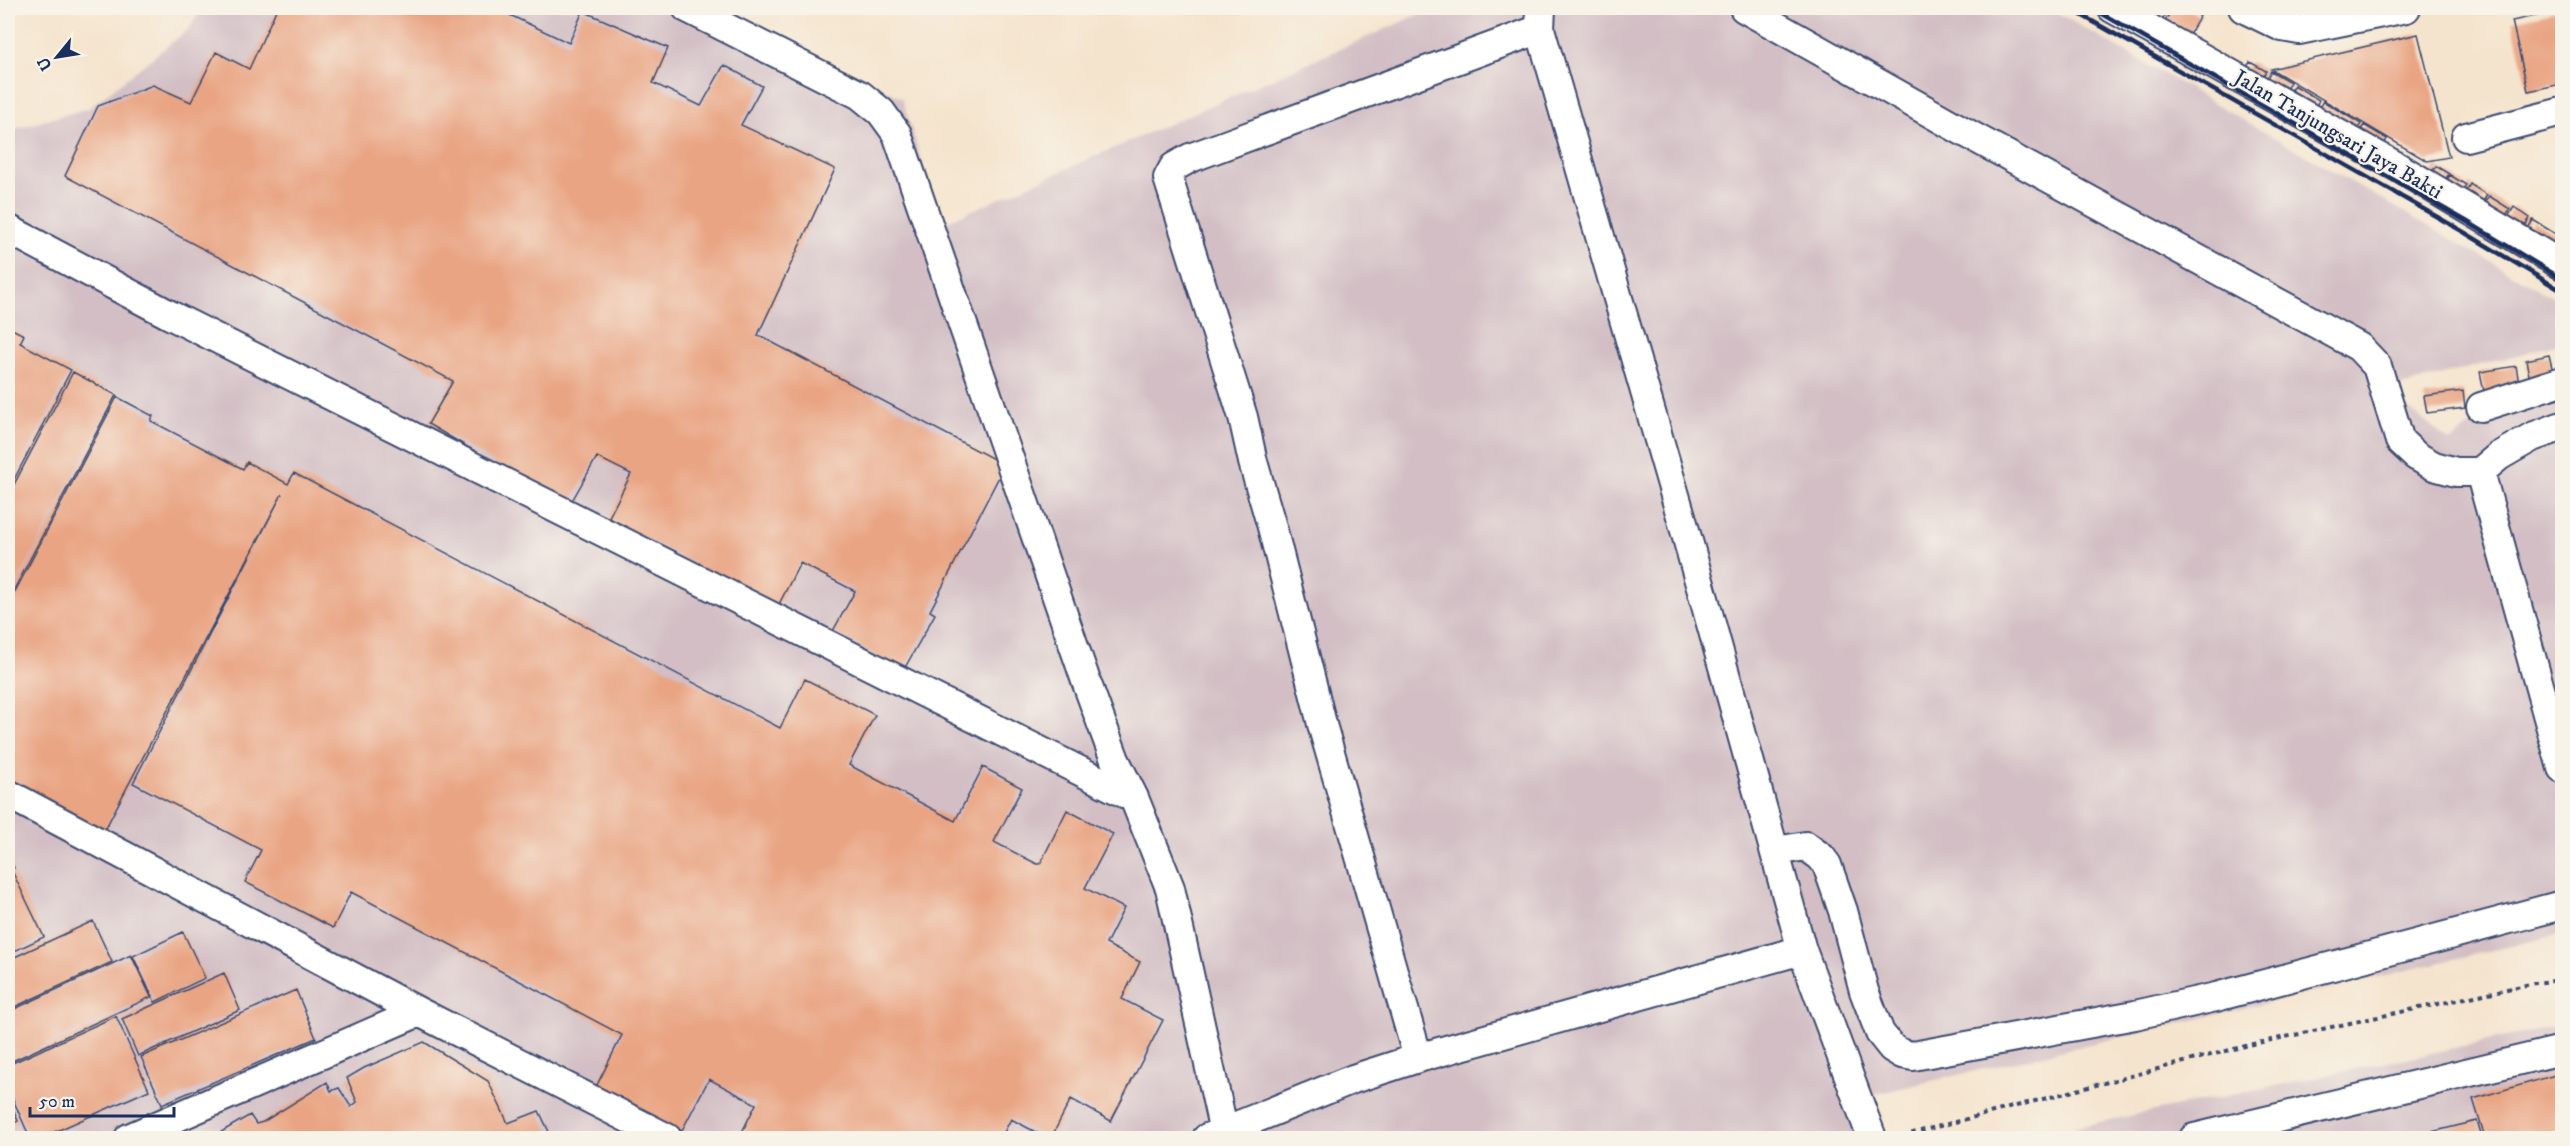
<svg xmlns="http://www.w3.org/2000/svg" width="2570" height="1146" font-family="'IM FELL DW Pica',serif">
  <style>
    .industrial { fill: #d2bec4 }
    .building { fill: #e9a483 }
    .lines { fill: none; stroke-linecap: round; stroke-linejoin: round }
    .minor-casing { stroke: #3c4a6f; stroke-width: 32 }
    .path { stroke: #3c4a6f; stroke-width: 4; stroke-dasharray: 4.5 4.5; stroke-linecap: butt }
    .minor { stroke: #fff; stroke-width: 28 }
    .rail { stroke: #1b2f5e; stroke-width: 4.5 }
    .labels { text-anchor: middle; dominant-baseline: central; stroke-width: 4.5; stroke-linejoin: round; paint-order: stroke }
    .street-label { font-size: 21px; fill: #1b2f5e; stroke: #f7f3e8 }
  </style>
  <rect width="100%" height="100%" fill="#f7f3e8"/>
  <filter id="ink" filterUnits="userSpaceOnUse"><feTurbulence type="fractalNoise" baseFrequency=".0167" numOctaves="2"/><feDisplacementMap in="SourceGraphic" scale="12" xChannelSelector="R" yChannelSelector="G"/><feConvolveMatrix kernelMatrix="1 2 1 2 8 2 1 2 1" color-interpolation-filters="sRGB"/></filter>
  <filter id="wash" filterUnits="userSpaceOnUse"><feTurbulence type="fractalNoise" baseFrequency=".008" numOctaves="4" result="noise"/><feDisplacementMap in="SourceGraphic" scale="24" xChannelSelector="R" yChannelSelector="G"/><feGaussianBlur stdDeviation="1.35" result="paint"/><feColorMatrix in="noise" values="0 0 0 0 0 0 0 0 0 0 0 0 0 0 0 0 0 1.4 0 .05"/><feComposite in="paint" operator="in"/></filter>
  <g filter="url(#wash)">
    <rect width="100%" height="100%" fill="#f5e4cd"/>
    <path class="industrial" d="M202,8H709L902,98L941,224L1433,8H2049L2562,303V343L2397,387L2402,403L2450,442L2477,421L2562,396V934L1863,1097L1876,1138H8V131L89,108L189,29Z
      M2562,1025V1138H2023L2299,1081Z"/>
    <g id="blocks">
      <path class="building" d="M277,8H495L569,43L583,11L668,48L653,83L701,106L724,65L762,86L741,125L835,169L758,335L1005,465L930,611L935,614L903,671L833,631L855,591L800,563L777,608L608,519L631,474L597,457L569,506L428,424L453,381L65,176L98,106L153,85L191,102L216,52L249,69Z
        M2132,8H2170L2158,26Z
        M2173,8H2186L2200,16L2185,42L2161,27Z
        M2261,8H2343L2292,18L2290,12L2263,17Z
        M2562,10V84L2528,91L2512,21Z
        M2418,34L2449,157L2427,161L2271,69Z
        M2250,62L2266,71L2258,84L2242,75Z
        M2271,71L2290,82L2282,96L2263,85Z
        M2294,85L2319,100L2312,113L2286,98Z
        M2323,101L2361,124L2353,137L2315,115Z
        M2364,125L2387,139L2380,152L2356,138Z
        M2436,166L2449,174L2443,183L2430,175Z
        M2450,175L2466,185L2457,198L2442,188Z
        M2470,184L2487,195L2480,207L2463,196Z
        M2489,196L2510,209L2502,222L2481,209Z
        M2514,207L2530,218L2521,233L2504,223Z
        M2533,220L2559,236L2549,252L2524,235Z
        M8,327L24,335L20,343L71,370L8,491Z
        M2549,355L2555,380L2531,385L2526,360Z
        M2516,366L2520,389L2485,396L2480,372Z
        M73,372L116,395L8,601V496Z
        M2463,391L2465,408L2427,413L2424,396Z
        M117,397L153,416L151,421L243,469L247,462L288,484L294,473L780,728L805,679L875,715L849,765L955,821L983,767L1022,788L994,842L1037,864H1040L1067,810L1113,834L1085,888L1124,908L1106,944L1140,962L1122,999L1163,1020L1111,1121L1071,1099L1051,1138H1047L1011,1119L1001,1138H739L756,1104L709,1079L680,1134L595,1089L622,1035L351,892L333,928L245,882L261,850L133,783L282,494L104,831L8,780V605Z
        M8,854L14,868L11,869L44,937L8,954Z
        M93,921L112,962L8,1010V960Z
        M183,932L205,978L155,1002L133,956Z
        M131,955L151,997L8,1063V1012Z
        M224,973L240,1010L138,1056L122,1019Z
        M296,990L316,1038L162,1104L141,1057Z
        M116,1016L149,1090L41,1138H30L8,1088V1065Z
        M424,1042L488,1081L508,1123L539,1111L552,1138H211L250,1115L256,1124L263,1122L327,1082L331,1091L339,1088L351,1107L357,1102L347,1078L364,1068Z
        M2562,1073V1138H2485L2473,1099Z
        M8,1097L18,1121L8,1126Z
        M2477,1121L2482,1138H2407Z"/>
    </g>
  </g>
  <g filter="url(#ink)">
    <use href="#blocks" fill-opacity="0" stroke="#3c4a6f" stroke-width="1.5"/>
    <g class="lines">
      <defs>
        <path id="minor" d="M687,8L860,95L881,112L897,134L1086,681L1115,760L1134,798L1170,888L1224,1132
          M1541,8L1540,29L1681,516L1802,950
          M1744,8L1961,130L2359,347L2377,366L2400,441L2416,456L2434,466L2456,472H2480L2499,456L2532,437L2562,426
          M2112,8L2396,166L2562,265
          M2243,8L2282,27L2299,30L2406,8
          M2466,137L2562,112
          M8,229L170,315L1134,798
          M2481,407L2562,381
          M2480,472L2562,768
          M8,794L419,1012L667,1138
          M1776,851L1806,846L1821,857L1827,865L1843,911L1864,991L1880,1033L1892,1048L1902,1054L1913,1056L2135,1015L2216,997L2562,905
          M1418,1058L1323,728L1272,527L1253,462L1243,417L1168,178L1174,167L1190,158L1540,29
          M129,1138L419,1012
          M1207,1138L1353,1079L1418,1058L1802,950L1872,1138
          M2194,1138L2562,1050"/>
      </defs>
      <use href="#minor" class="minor-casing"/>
      <path class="path" d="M1894,1138L2253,1044L2535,983L2562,980"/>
      <use href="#minor" class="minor"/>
      <path class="rail" d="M2069,8L2462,231L2562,291
        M2092,8L2466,221L2562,279"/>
    </g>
  </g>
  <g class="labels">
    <g class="street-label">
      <text transform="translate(2338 135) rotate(30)">Jalan Tanjungsari Jaya Bakti</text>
    </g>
  </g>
  <rect width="2570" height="1146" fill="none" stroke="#f7f3e8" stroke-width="30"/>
  <g transform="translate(57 57) rotate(240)" stroke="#f7f3e8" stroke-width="4.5" paint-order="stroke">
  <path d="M0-4.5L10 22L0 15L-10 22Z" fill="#1b2f5e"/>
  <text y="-9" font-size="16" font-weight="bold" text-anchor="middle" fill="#1b2f5e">U</text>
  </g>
  <path d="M30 1107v9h144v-9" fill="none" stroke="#1b2f5e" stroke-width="3"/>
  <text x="39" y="1107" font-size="18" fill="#1b2f5e" stroke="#f7f3e8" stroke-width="4.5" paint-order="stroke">50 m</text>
</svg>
